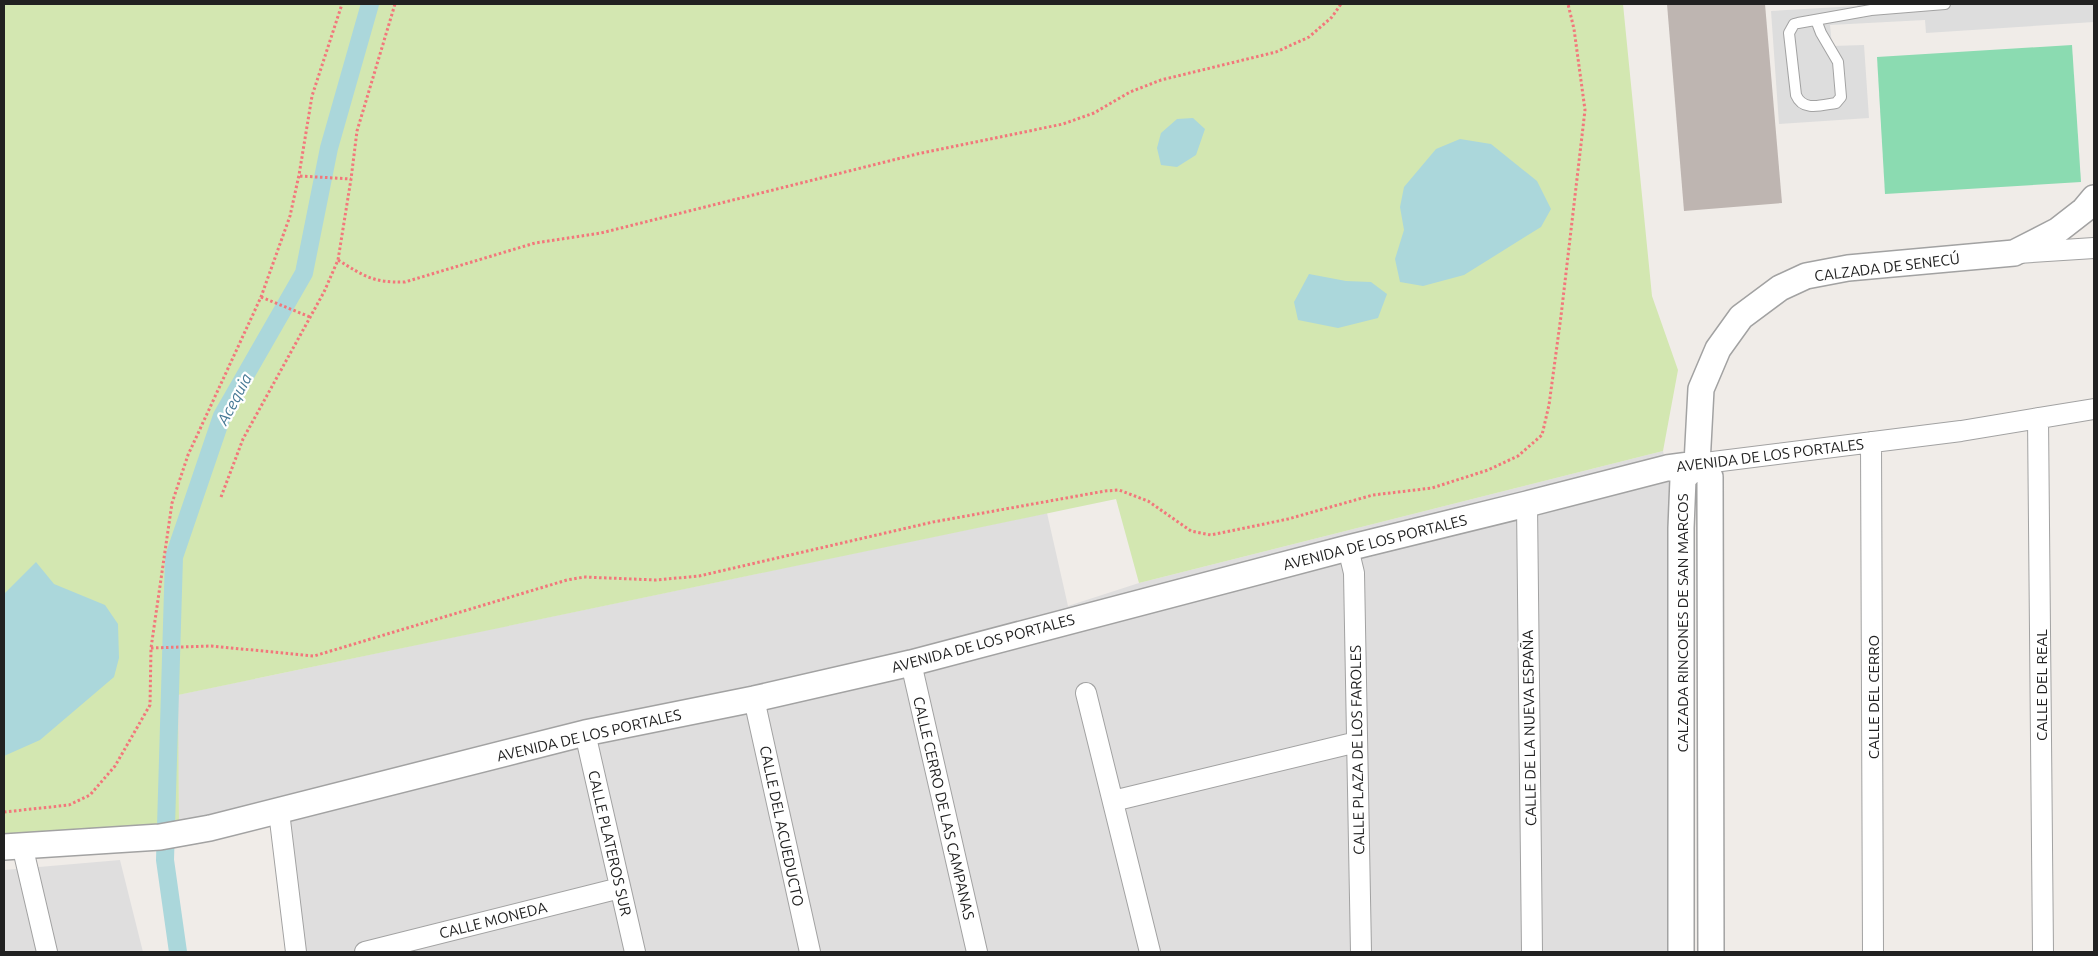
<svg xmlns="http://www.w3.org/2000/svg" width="2098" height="956" font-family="Ubuntu,sans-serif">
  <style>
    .residential { fill: #dfdede }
    .grass { fill: #d3e7b1 }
    .pitch { fill: #8bdbb1 }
    .parking { fill: #ddd }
    .water { fill: #abd7db }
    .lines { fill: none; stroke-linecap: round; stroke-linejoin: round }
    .canal { stroke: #abd7db; stroke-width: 18 }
    .building { fill: #beb5b1 }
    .service-casing { stroke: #a2a2a2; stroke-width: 12 }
    .minor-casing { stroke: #a2a2a2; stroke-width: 22 }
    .tertiary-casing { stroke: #a2a2a2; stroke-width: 28 }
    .path { stroke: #f2777b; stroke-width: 3; stroke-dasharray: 2.5 2.5; stroke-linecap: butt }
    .service { stroke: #fff; stroke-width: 10 }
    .minor { stroke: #fff; stroke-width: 20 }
    .tertiary { stroke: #fff; stroke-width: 25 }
    .labels { text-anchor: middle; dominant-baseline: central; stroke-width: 4.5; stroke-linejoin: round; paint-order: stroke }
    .street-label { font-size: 15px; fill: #212121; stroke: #fff }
    .water-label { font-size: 16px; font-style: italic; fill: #477995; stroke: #fff }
  </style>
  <rect width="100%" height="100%" fill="#f0ece8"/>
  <path class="residential" d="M1663,451L1671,485L1673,952H290L272,804L179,823L177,695L1047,513L1068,606L1139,583Z
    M120,860L143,952H4V870Z"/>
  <path class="grass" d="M4,4H1623L1652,296L1678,370L1663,451L1139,583L1116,499L178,695L179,823L4,839Z"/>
  <path class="pitch" d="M2072,45L2081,182L1885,194L1877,57Z"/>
  <path class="parking" d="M1858,4H2094V22L1926,33L1925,20L1830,25L1832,46L1864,45L1869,118L1779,124L1771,11L1857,6Z"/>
  <path class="water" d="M1193,118L1205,129L1196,155L1177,167L1161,165L1157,148L1161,133L1177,119Z
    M1460,139L1491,144L1537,181L1551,209L1541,227L1464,275L1423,286L1400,282L1395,259L1404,230L1400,207L1404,187L1436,149Z
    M1309,274L1346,281L1371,282L1387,294L1378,318L1338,328L1298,320L1294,302Z
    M36,562L54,584L105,605L118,624L119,658L114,677L40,740L4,756V594Z"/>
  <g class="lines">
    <path class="canal" d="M178,952L165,860L174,557L222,416L304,273L329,148L370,4"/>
  </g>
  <path class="building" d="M1667,4H1765L1782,203L1684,211Z"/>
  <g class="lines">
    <defs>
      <path id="service" d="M1816,20L1821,33L1838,62L1841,97L1836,103C1822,105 1803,112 1796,95L1789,33L1794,24L1798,23L1871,10L1945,4"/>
      <path id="minor" d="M2018,253L2094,248
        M2038,418L2043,952
        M1871,442L1873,952
        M1697,464L1961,431L2094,409
        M1527,504L1532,952
        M1348,548L1354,573L1361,952
        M911,663L977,952
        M1086,693L1150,952
        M754,699L810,952
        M585,733L635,952
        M1113,801L1357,742
        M279,812L296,952
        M22,845L47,952
        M365,952L620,888"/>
      <path id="tertiary" d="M1697,464L1701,389L1718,349L1741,317L1780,288L1806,276L1848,268L2014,253L2057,231L2084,210L2094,198
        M1697,464L1710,477L1711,952
        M4,847L160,837L210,828L585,733L754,699L911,663L1348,548L1527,504L1667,468L1697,464
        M1681,952V528L1683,479L1697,464"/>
    </defs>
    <use href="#service" class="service-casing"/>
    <use href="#minor" class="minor-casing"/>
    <use href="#tertiary" class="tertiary-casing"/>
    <path class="path" d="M300,176L351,179
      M338,260C364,276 373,283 405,282L535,243L601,233L917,154L1063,124L1094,113L1130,92L1161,80L1276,52L1309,37L1332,17L1341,4
      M261,297L310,317
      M221,497L243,439L324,292L338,260L351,179L357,131L395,4
      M151,648L211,646L314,656L567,580L584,577L656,580L699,576L933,522L1105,491L1119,490L1148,501L1191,531L1211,535L1288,519L1373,495L1432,488L1488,470L1518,456L1542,435L1549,405L1561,316L1585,110L1574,29L1568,4
      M4,812L69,805L90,795L115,766L150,705L151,648L172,503L188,455L261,297L290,216L299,175L312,96L342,4"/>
    <use href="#service" class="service"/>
    <use href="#minor" class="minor"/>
    <use href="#tertiary" class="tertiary"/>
  </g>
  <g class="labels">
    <g class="street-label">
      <text transform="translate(1887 267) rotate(-7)">CALZADA DE SENECÚ</text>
      <text transform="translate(1770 455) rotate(-7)">AVENIDA DE LOS PORTALES</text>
      <text transform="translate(1375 542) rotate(-14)">AVENIDA DE LOS PORTALES</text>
      <text transform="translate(1682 623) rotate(-90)">CALZADA RINCONES DE SAN MARCOS</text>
      <text transform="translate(983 643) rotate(-15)">AVENIDA DE LOS PORTALES</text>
      <text transform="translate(2041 685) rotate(-90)">CALLE DEL REAL</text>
      <text transform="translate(1873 697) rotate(-90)">CALLE DEL CERRO</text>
      <text transform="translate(1529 728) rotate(-91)">CALLE DE LA NUEVA ESPAÑA</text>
      <text transform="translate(589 735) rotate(-13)">AVENIDA DE LOS PORTALES</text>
      <text transform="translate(1357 750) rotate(-91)">CALLE PLAZA DE LOS FAROLES</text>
      <text transform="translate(944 808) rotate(77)">CALLE CERRO DE LAS CAMPANAS</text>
      <text transform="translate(782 826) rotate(78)">CALLE DEL ACUEDUCTO</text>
      <text transform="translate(610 843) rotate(77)">CALLE PLATEROS SUR</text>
      <text transform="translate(493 920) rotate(-14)">CALLE MONEDA</text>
    </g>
    <g class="water-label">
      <text transform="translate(234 399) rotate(-62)">Acequia</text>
    </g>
  </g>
  <rect width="2098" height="956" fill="none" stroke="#212121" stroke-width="10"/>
</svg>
